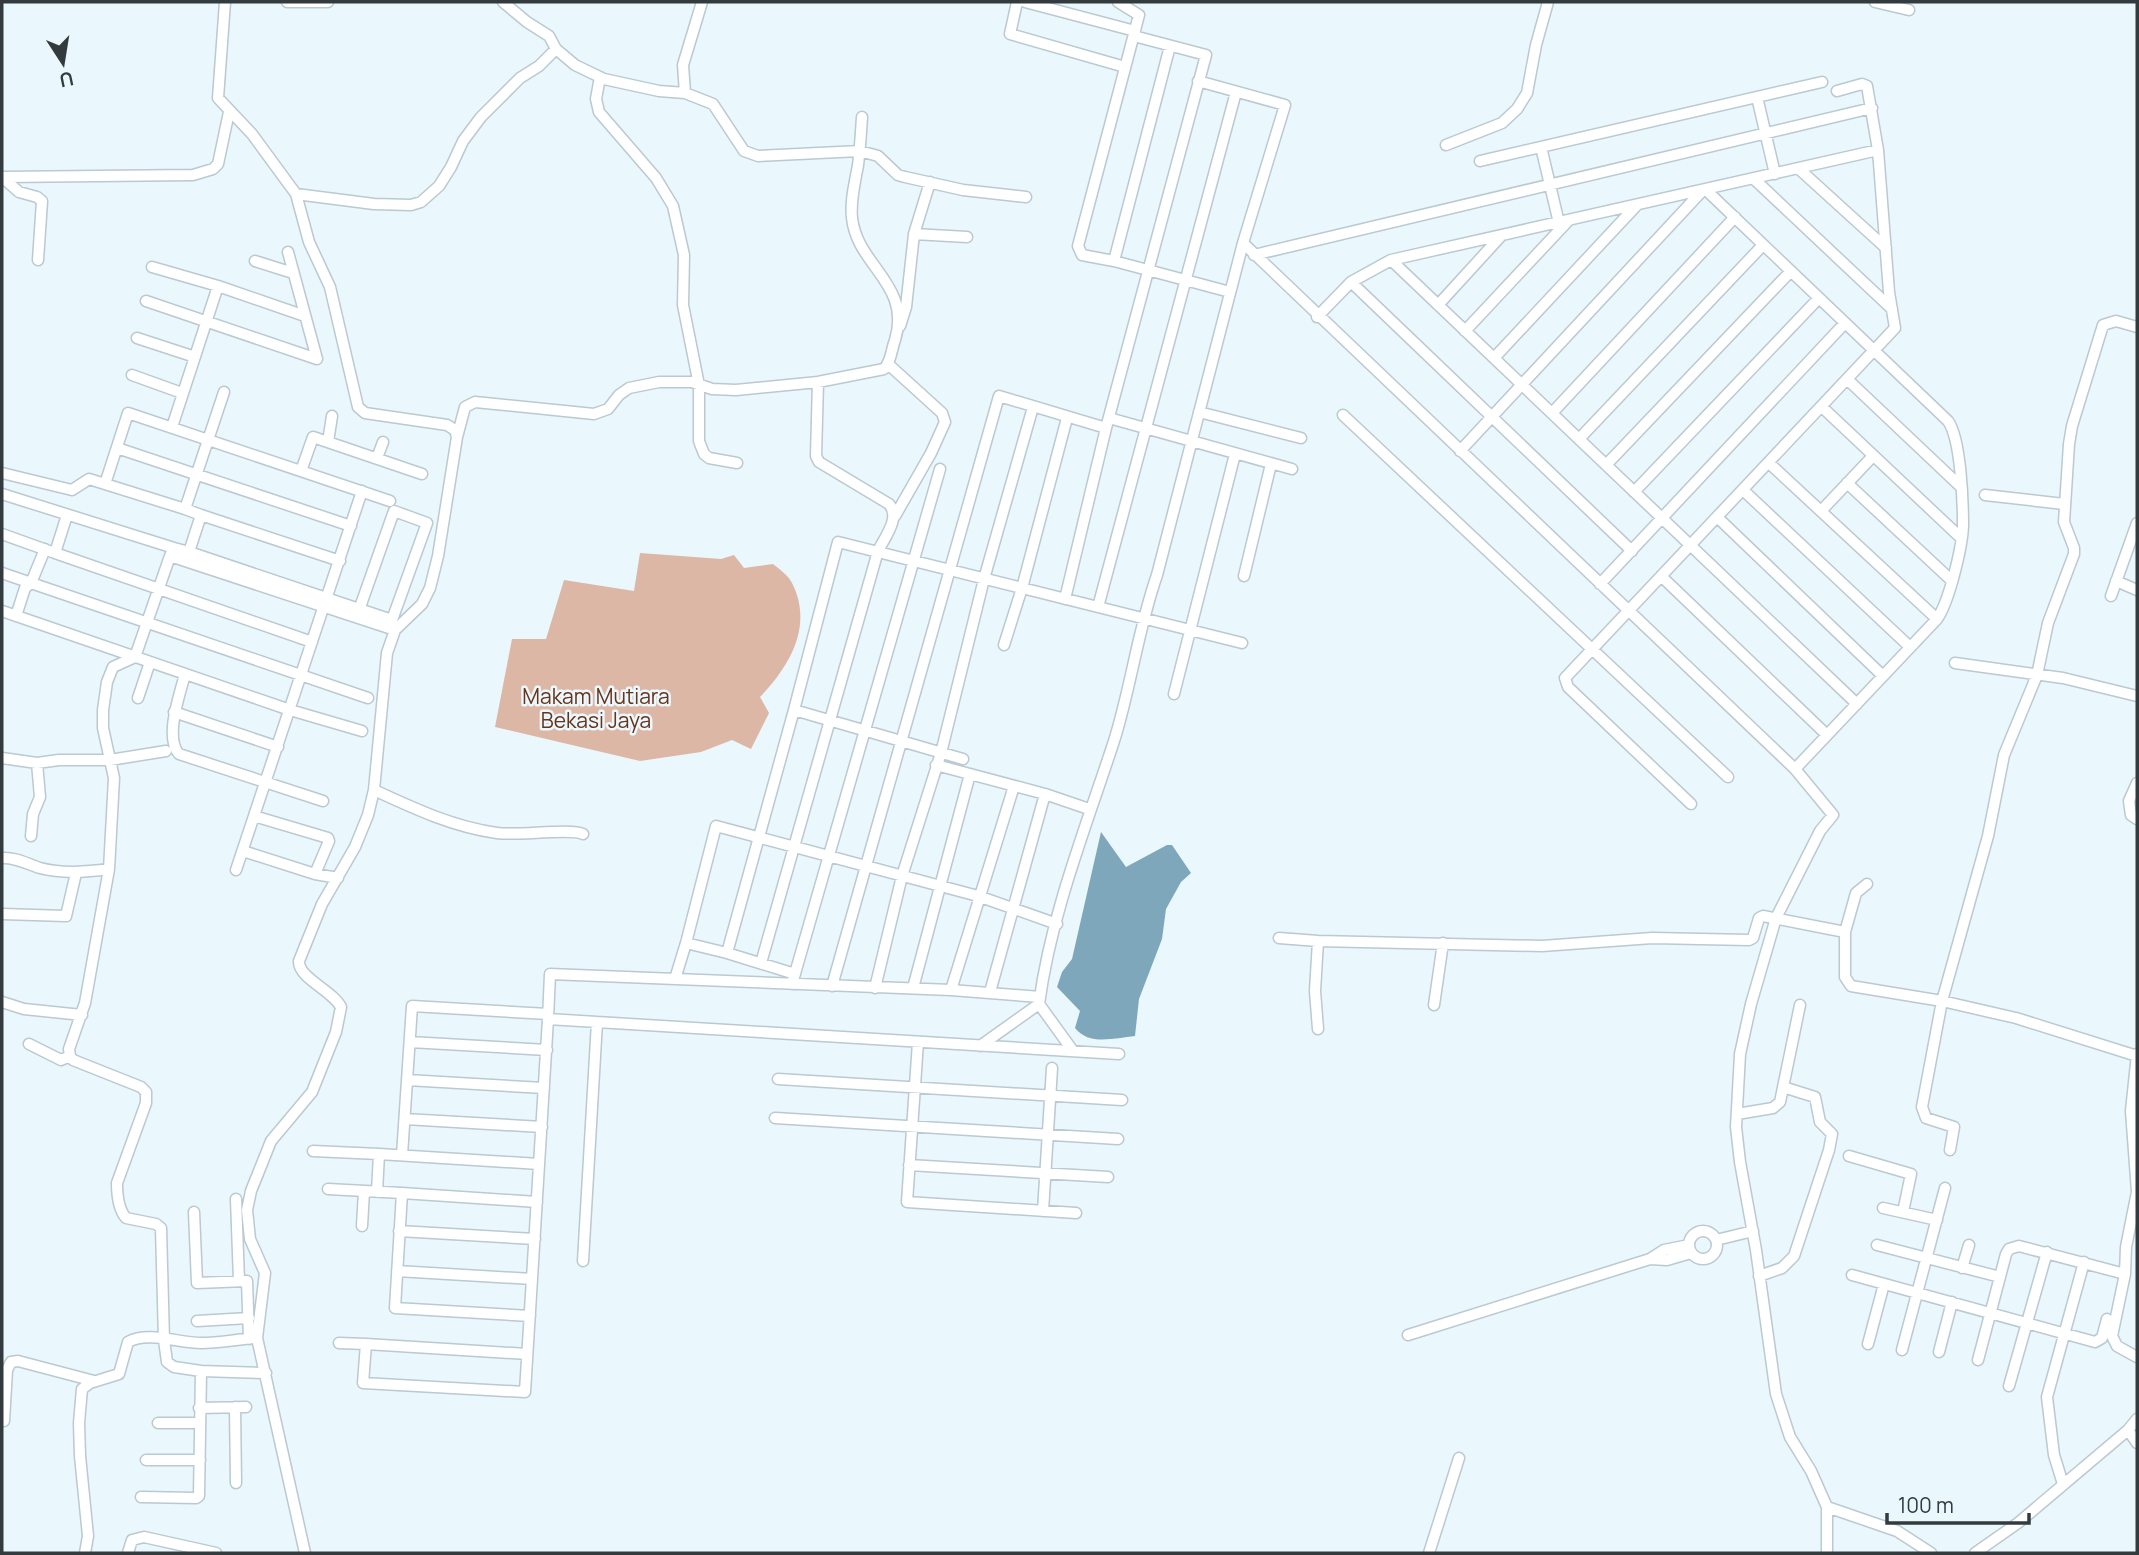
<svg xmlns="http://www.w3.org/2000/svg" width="2139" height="1555" font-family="Manrope,sans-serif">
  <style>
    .green { fill: #dcb7a6 }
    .water { fill: #7ea7bc }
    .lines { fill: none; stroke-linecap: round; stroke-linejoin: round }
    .minor-casing { stroke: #bac9d2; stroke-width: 13 }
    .minor { stroke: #fff; stroke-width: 10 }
    .labels { text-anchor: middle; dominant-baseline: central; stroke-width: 5; stroke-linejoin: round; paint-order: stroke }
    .park-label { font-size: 21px; fill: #683419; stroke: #eaf7fd }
  </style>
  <rect width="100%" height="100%" fill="#eaf7fd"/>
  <path class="green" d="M640,553L721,559L734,555L744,568L773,564C779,569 789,576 792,583C814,626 789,667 760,697L769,713L751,749L732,740L701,752L640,761L495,727L512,639H546L564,580L634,591Z"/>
  <path class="water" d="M1101,832L1126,867L1167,845H1172L1191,873L1181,882L1166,909L1162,939L1139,999L1135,1036C1114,1038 1089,1046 1075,1028L1080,1011L1057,987L1062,972L1072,959Z"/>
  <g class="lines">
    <defs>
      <path id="minor" d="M225,2L218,98L252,134L296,194L309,242L330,287L358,407L365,413L447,425L455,430L457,437L438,556L430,588L422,604L395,630L387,653L374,790L368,815L355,847L322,904L299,961C298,978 332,990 341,1007L336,1032L312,1092L271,1141L251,1191L247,1210L250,1239L265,1273L257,1338L305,1553
        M287,2H328
        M503,2L527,22L549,36L556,49L575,65L604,79L659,91L685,93
        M702,2L683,65L685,93L713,104L744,151L758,156L860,151L878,156L898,175L905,177L963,190L1026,197
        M1017,2L1010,34L1125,67
        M1025,2L1135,31
        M1118,2L1139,15L1078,246L1082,255L1114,261L1230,292
        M1875,2L1909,10
        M600,77L596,99L599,112L656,178L673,206L684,255L683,305L699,385V441L704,454L709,458L737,463
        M1757,97L1775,174
        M1446,145L1502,123L1517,109L1527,93L1536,45L1548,2
        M1541,147L1559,223
        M1480,161L1822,82
        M1799,169L1886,248
        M2,177L193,175L213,169L218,164L229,112
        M2,177L19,192L37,197L42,201L38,260
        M1754,179L1892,309
        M1706,190L1948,421C1961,439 1963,502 1963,526C1962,548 1949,602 1937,619L1795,769
        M296,194L374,204L411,205L421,202L439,186L451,167L463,141L481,117L520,78L539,66L556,49
        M914,234L967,237
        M1243,243L1795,769L1833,815L1820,831L1776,918L1751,1004L1740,1054L1736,1127L1740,1162L1756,1250L1776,1394L1790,1437L1811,1471L1827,1507V1553
        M1254,255L1872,108
        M1391,260L1857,704
        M255,261L293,273
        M1114,261L1170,46
        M152,267L218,286L305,316
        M1351,282L1632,551
        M146,301L317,359L288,252
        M1438,305L1501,236
        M1317,317L1351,282L1391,260L1878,150
        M900,326L906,307L914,234L930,182
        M1465,331L1568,221
        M137,338L195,357
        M1494,358L1637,205
        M888,364L942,413L945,422L931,453L895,516
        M132,375L182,393
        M1848,380L1960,486
        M1822,407L1961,538
        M1199,412L1301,438
        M1552,413L1735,217
        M1343,415L1728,777
        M1067,418L1022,588L1242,643
        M1109,418L1292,469
        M172,427L218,286
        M457,437L465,407L475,402L594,414L608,409L619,395L629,388L659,382H692L712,389L736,390L818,382L884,369C892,360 891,350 895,340C912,284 857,266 852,218C850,201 855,182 858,165C860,149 861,133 862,117
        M1579,439L1763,245
        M328,442L332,416
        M117,448L351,526
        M1460,451L1703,190
        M377,458L383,442
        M1769,463L1937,619
        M1606,465L1791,271
        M301,471L313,437L422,474
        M2,473L72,490L89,479L105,484
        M1847,483L1951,580
        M1743,490L1910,647
        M1634,492L1819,298
        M2,494L174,548
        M1985,495L2064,504
        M185,509L105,484L128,413L390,501
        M1821,511L1873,456
        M67,515L55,553L312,642
        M201,515L340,561
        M1717,517L1883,676
        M2,534L52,552
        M189,552L392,620L427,523L394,511L359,610
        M170,556L174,548L189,552L201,515L185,509L224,392
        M2,573L31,583L45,549
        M1244,576L1271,464
        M1661,576L1827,735
        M2116,581L2137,590
        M1600,584L1845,323
        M2111,596L2137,523
        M1065,599L1106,428L1206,55L1134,36
        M1098,607L1236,92
        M2,611L290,710L362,731
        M16,616L25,588L31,583L368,698
        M1955,663L2063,678L2137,696
        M185,674C180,694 164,737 179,754L323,801
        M1174,694L1235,454
        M138,698L150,662
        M174,712L278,747
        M2,758L37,763L59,760H110L166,751
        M963,759L794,710L838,542L1022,588L1004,645
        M936,765L1045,794L1089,809
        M2137,783L2129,801L2131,815L2137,819
        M374,790C413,808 453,827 497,833C517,836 571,828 583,834
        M1691,804L1568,687L1565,678L1895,328L1889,292L1878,150L1867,86L1862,84L1837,91
        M254,816L328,838L329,841L315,874
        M31,836L33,814L40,797L37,763
        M243,851L315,874L338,878
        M2,858C16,857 27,864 40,868C63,874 86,872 109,869
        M236,870L362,491
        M2,914L66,916L76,873
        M1845,932L1856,893L1867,884
        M1279,938L1318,941L1542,946L1652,938L1749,940L1753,938L1759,918L1763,916L1845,932V977L1851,986L1942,1001L2016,1018L2137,1056
        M727,953L794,710
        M761,963L878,551C885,537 901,517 889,504L819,462L816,456L818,382
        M795,974L727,953L686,943L716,826L978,896L1057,924
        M675,979L686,943
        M792,984L940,469
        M832,986L999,396L1106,428
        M875,988L902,876L941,753L984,579L1033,407
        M913,988L970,774
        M951,990L1014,786
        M990,992L1045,794
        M2,1002L24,1009L82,1015
        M1039,1004C1051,914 1086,827 1114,741C1131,687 1138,629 1157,575L1243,243L1285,105L1198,81
        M1434,1005L1443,943
        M548,1019L550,974L951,990L1040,997
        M1318,1029L1315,991L1318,941
        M410,1042L547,1050
        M918,1042L907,1202L1076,1213
        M29,1044L61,1060L70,1056
        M980,1046L1039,1004L1073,1051
        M778,1079L1122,1100
        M407,1080L544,1088
        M1737,1114L1773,1108L1780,1102L1800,1005
        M775,1118L1118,1139
        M405,1119L542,1127
        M1950,1150L1954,1127L1926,1118L1922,1107L1942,1001L1988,836L2004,755L2037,675L2048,623L2074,554V548L2064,522L2069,444L2072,426L2103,325L2116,321L2137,327
        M313,1151L379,1154
        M402,1155L412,1006L548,1014
        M1849,1156L1911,1174L1903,1212
        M909,1165L1108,1177
        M328,1189L402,1193
        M377,1192L379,1154L539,1164
        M236,1199L239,1281
        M1883,1208L1937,1220
        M1043,1211L1052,1068
        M194,1212L197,1283L247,1281L249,1339
        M362,1226L364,1191
        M399,1231L535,1239
        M1689 1245a14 14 0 1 1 28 0a14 14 0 1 1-28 0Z
        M1716,1240L1753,1231
        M1877,1245L2000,1277
        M1650,1259L1667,1260L1691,1253
        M583,1261L597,1022
        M1962,1268L1969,1245
        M397,1271L532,1279
        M2125,1274L2126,1247L2137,1192L2131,1111L2137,1054
        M1852,1275L2095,1342L2102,1338L2107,1319
        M1759,1276L1782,1268L1794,1256L1829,1150L1832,1134L1820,1122L1815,1097L1783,1087
        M530,1316L395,1308L402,1193L537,1202
        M197,1321L249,1318
        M1408,1335L1650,1259L1664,1250L1689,1245
        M339,1343L366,1344
        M1868,1344L1884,1284
        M1902,1350L1945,1188
        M1939,1352L1952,1302
        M527,1354L366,1344L363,1383L525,1392C533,1268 541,1144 548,1019L1119,1054
        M1978,1360L2006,1254L2009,1249L2019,1246L2125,1274L2112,1336L2117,1346L2137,1357
        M201,1371L174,1367L167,1362L164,1340L161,1228L156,1224L126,1218C118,1209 117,1195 117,1183L146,1103V1092L141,1087L73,1060L70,1056L69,1049L85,1003L109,869L114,778L103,728V710L107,682L113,667L135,657L170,556L395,630
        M2009,1386L2047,1252
        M235,1407L236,1483
        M199,1408L246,1407
        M4,1421L7,1370L11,1362L18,1361L94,1381
        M158,1423H199
        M2128,1430L2137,1443
        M146,1460H200
        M2063,1484L2054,1455L2047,1397L2084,1262
        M141,1497L196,1498L199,1496L201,1371L266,1373
        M1827,1507L1897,1531L1931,1553
        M85,1553L88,1536L80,1456L79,1423L82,1389L90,1383L119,1374L128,1342C148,1331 179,1343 201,1343C219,1343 239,1339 257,1338
        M128,1553L132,1540L144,1537L216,1553
        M1429,1553L1459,1458
        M1975,1553L2018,1523L2128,1430L2137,1419"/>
    </defs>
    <use href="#minor" class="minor-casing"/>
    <use href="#minor" class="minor"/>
  </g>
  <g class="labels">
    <g class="park-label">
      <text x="596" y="696">Makam Mutiara<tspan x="596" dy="24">Bekasi Jaya</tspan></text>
    </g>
  </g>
  <rect width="2139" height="1555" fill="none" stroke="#343b3e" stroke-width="7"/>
  <g transform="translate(63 63) rotate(168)" stroke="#eaf7fd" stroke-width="5" paint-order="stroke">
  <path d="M0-5L12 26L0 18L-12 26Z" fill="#343b3e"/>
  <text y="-10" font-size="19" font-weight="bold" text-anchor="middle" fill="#343b3e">U</text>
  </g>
  <path d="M1887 1513v10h142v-10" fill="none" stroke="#343b3e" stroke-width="3.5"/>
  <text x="1898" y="1513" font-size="21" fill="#343b3e" stroke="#eaf7fd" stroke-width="5" paint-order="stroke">100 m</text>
</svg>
